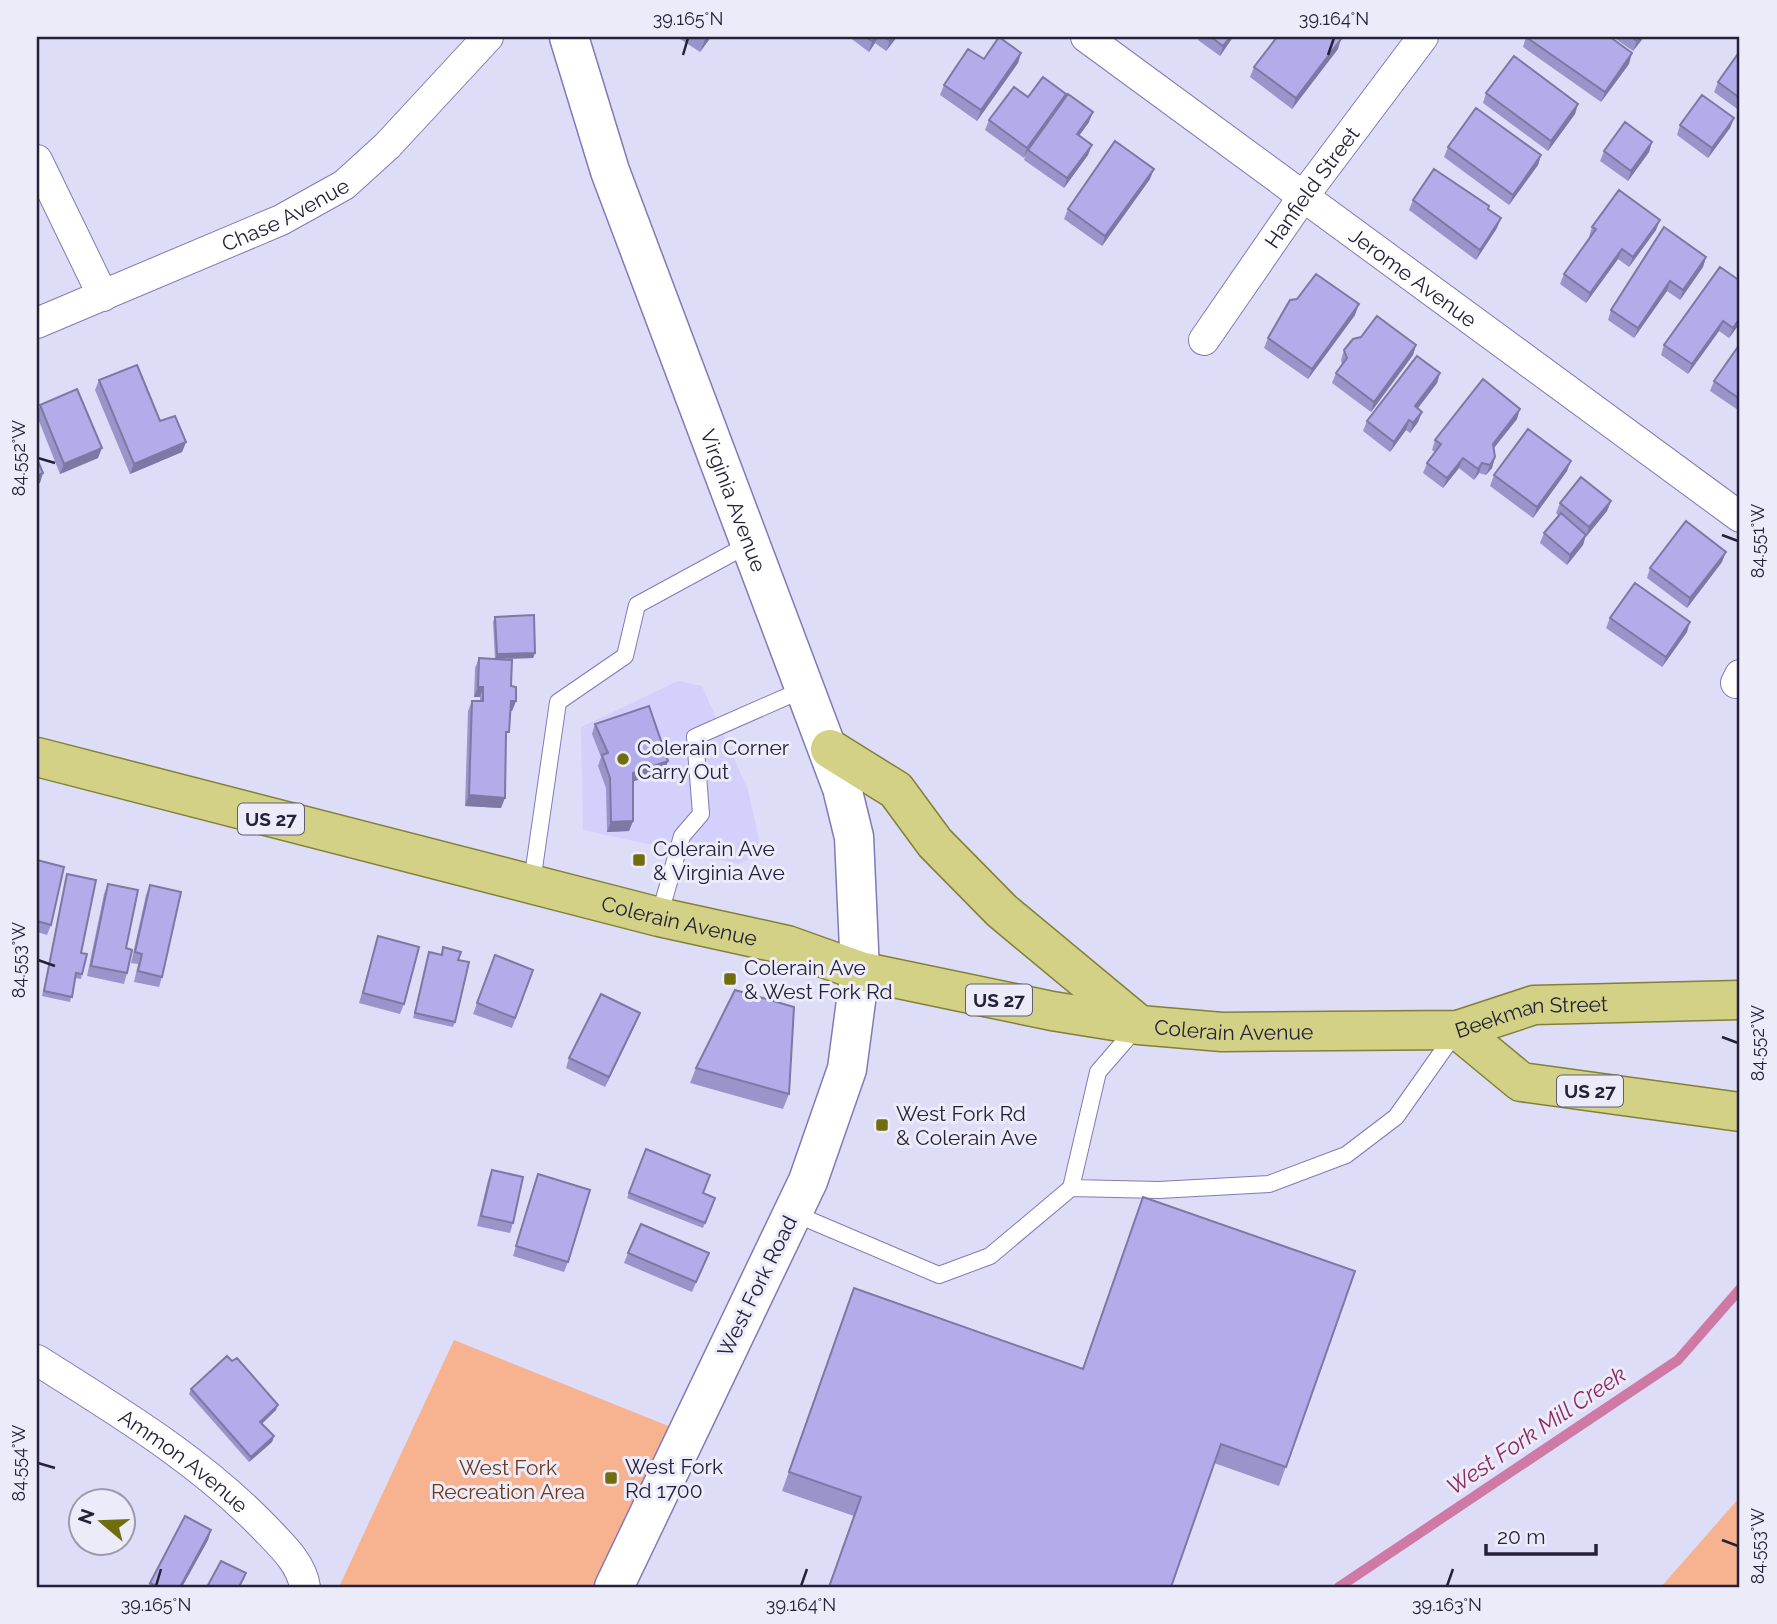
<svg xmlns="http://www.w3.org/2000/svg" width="1777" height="1624" font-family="Raleway,sans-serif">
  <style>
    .built { fill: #d4d0fc }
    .green { fill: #f7b390 }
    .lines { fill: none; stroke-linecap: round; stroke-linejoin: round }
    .stream { stroke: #cf79a5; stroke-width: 10 }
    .service-casing { stroke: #817ab6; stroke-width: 18 }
    .minor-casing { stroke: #817ab6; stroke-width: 32 }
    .tertiary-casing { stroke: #817ab6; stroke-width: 41 }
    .primary-casing { stroke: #828037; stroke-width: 41 }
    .service { stroke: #fff; stroke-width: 16 }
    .minor { stroke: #fff; stroke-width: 30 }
    .tertiary { stroke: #fff; stroke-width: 38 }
    .primary { stroke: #d2d186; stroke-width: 38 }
    .wall { fill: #9994ca }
    .shaded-wall { fill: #7d78a4 }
    .building { fill: #b2aceb; stroke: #7d78a4; stroke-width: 2 }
    .ticks { fill: none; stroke: #242139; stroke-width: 2.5 }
    .poi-dot { fill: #6f6d0e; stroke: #ecebf9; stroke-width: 2.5 }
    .labels { text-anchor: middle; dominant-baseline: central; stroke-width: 6; stroke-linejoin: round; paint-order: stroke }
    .shield { fill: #ecebf9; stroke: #605e73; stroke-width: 2 }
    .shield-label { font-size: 19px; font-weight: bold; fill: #242139 }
    .street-label { font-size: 21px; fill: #242139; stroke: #ecebf9 }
    .poi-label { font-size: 21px; fill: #242139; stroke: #ecebf9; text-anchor: start }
    .park-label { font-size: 21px; fill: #6f3818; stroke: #ecebf9 }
    .water-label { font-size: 23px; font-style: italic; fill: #8e2864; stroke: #ecebf9 }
    .neatline { fill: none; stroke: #242139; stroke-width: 2.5 }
    .ticks-label { font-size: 18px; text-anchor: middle; fill: #242139 }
  </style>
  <rect width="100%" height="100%" fill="#deddf7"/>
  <path class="built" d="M678,681L702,686L748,790L762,853L739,864L583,830L581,727Z"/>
  <path class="green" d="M454,1340L686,1433L614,1587H339Z
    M1740,1497V1587H1661Z"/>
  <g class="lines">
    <path class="stream" d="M1339,1587L1678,1360L1740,1289"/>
    <defs>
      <path id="service" d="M532,882L558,702L625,656L637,605L751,543
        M659,917L682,836L701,814L695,737L804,689
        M1071,1188L1098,1072L1137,1027
        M793,1213L939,1275L990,1256L1071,1188L1159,1190L1269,1184L1346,1155L1396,1117L1456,1032"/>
      <g id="minor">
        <path id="s1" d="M1086,37L1740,517"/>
        <path d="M37,160L103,296"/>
        <path id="s2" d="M37,323L281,220L344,185L387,146L488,37"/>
        <path id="s3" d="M1204,340L1302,198L1423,37"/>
        <path d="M1736,683L1740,675"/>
        <path id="s4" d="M37,1360C117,1411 197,1458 264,1527C280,1544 301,1562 305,1587"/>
      </g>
      <g id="tertiary">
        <path id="s5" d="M569,37L610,171L842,788L854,837L860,971L847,1069L808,1181L614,1587"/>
      </g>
      <g id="primary">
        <path d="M830,749L896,790L935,843L1002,911L1137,1023"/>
        <path id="s6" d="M37,757L659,917L787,945L860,971L1052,1011L1139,1025L1222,1032L1458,1030L1534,1005L1740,1000"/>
        <path d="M1458,1030L1521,1082L1740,1112"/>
      </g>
    </defs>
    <use href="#service" class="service-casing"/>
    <use href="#minor" class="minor-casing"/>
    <use href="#tertiary" class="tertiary-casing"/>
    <use href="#primary" class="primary-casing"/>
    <use href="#service" class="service"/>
    <use href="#minor" class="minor"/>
    <use href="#tertiary" class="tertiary"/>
    <use href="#primary" class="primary"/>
  </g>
  <path class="wall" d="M677,37H711L700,52Z
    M849,37H897L886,51L875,43L869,52Z
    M1199,37H1233L1220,56L1198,40Z
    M1526,37L1629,64L1601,102L1523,47Z
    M1613,37H1644L1633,51Z
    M1338,49L1292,109L1250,77L1254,67Z
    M1740,51V111L1714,92L1718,82Z
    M1021,53L1018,63L977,121L940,95L944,85L984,59Z
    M1486,93L1578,104L1575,114L1548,151L1483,103Z
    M1028,97L1063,101L1089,122L1079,136L1088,155L1064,188L1024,160L1026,154L1024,158L985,130L989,120Z
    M1734,118L1730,128L1708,158L1677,135L1680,125Z
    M1652,142L1649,152L1628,181L1600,161L1604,151Z
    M1448,147L1541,155L1538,165L1509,205L1444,157Z
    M1150,179L1102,246L1064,219L1068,209Z
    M1413,200L1488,209L1497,228L1476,260L1409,210Z
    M1592,227L1656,230L1629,267L1618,259L1586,303L1560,284L1564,274L1590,238L1589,237Z
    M1706,257L1703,267L1680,300L1667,291L1634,338L1608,320L1611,310Z
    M1740,281V323L1729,338L1719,331L1688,374L1661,355L1664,345Z
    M1355,315L1308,379L1264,348L1268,338Z
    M1740,344V407L1738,410L1710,391L1714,381Z
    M1416,345L1413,355L1371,412L1332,383L1336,373L1342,365L1341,360L1344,350Z
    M1440,373L1437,383L1418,408L1422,412L1418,422L1410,433L1406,430L1390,452L1363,431L1367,421Z
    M99,380L160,421L186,442L182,452L130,474L95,390Z
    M40,405L98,458L60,474L37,416Z
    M1517,419L1494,448L1495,457L1492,468L1486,475L1479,473L1474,480L1459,468L1443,488L1423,473L1427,463L1435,452L1432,450L1435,440Z
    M1567,471L1533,518L1490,486L1494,475Z
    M1611,501L1607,511L1585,537L1583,545L1567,565L1540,543L1544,533L1559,516L1556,513L1560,503Z
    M1722,562L1687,608L1647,578L1650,568Z
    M495,617L535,653L533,658L495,659L493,622Z
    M1610,618L1687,632L1662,667L1606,628Z
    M479,658L511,686L516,701L512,711H510L506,742L501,808L465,806L468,711L472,701H480V697H474L475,668Z
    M595,724L668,761L664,771L633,781V821L629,831L607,832L606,788L598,766L601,757L592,734Z
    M37,860L51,925L47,935L37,932Z
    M67,874L81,953L82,974L81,979L75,978L70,1002L42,996Z
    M108,884L126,948L127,973L124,984L87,976L104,894Z
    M150,885L162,977L159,987L134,982L138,964L131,963L146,895Z
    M378,936L404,1004L400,1014L359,1003Z
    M443,947L458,960L455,1022L453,1027L413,1018L429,952L441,955Z
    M495,955L533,970L512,1028L473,1014Z
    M640,1013L636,1023L605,1087L566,1068L569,1058Z
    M696,1068L789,1094L783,1109L690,1083Z
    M646,1149L703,1194L715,1198L703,1228L627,1198Z
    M492,1170L513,1223L510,1233L477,1226L488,1180Z
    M538,1174L568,1262L564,1272L513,1256Z
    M628,1253H709L692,1292L624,1263Z
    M1355,1271L1279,1486L1214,1463L854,1516L782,1491L854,1288L1083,1369Z
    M191,1389L276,1410L262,1424L274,1436L272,1442L249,1462L189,1394Z
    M211,1530L208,1540L182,1587H148L150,1583Z"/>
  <path class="shaded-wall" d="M706,37H711L700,52Z
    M876,37H878L875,43L869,52L872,41Z
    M893,37H897L886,51L890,41Z
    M1230,37H1233L1220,56L1223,46Z
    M1640,37H1644L1633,51L1637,41Z
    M1341,39L1338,49L1292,109L1296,98Z
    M1021,53L1018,63L977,121L981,110Z
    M1632,53L1629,64L1601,102L1605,92Z
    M1066,94L1062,104L1028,150L1024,158L1027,148Z
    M1578,104L1575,114L1548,151L1551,141Z
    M1093,112L1089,122L1073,144L1077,134Z
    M1734,118L1730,128L1708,158L1712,148Z
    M1652,142L1649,152L1628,181L1631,171Z
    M1092,145L1088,155L1064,188L1067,178Z
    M1541,155L1538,165L1509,205L1513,195Z
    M1154,169L1150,179L1102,246L1105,236Z
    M1501,218L1497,228L1476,260L1480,250Z
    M1660,220L1656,230L1629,267L1633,257Z
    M1622,249L1618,259L1586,303L1590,293Z
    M1706,257L1703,267L1680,300L1683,290Z
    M1670,281L1667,291L1634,338L1638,328Z
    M1359,304L1355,315L1308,379L1312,369Z
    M1740,318V323L1729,338L1733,328Z
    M1723,321L1719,331L1688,374L1692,364Z
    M1416,345L1413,355L1371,412L1374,402Z
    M1440,373L1437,383L1412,416L1415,406Z
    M1520,409L1517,419L1489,454L1493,444Z
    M1422,412L1418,422L1410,433L1413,423Z
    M1409,420L1406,430L1390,452L1394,442Z
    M186,442L182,452L130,474L134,464Z
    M102,448L98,458L60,474L64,464Z
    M1495,457L1492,468L1486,475L1490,465Z
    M1463,458L1459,468L1443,488L1447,478Z
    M1571,461L1567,471L1533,518L1537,507Z
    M1482,463L1479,473L1474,480L1478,469Z
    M43,473L40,483L37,484V476Z
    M1611,501L1607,511L1586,537L1589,527Z
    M1586,535L1583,545L1567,565L1570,555Z
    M1726,552L1722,562L1687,608L1690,598Z
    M1690,622L1687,632L1662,667L1666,657Z
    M535,653L533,658L495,659L497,654Z
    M478,687H483L480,697H474Z
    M511,701H516L512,711H507Z
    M668,761L664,771L629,783L633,773Z
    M469,795L505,798L501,808L465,806Z
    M633,821L629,831L607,832L611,822Z
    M640,1013L636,1023L605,1087L609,1077Z
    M278,1405L276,1410L258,1427L260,1422Z
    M274,1436L272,1442L249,1462L251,1457Z
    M211,1530L208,1540L182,1587H180Z"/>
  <path class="building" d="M866,37H876L872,41Z
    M884,37H893L890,41Z
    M999,37L1021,53L981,110L944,85L968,49L984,59Z
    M1211,37H1230L1223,46Z
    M1277,37H1339L1341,39L1296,98L1254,67Z
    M1526,37H1610L1632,53L1605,92Z
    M1631,37H1640L1637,41Z
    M1740,51V98L1718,82Z
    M1514,56L1578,104L1551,141L1486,93Z
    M1043,77L1066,94L1027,148L989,120L1014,87L1028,97Z
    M1068,94L1093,112L1077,134L1092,145L1067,178L1028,150Z
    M1702,95L1734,118L1712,148L1680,125Z
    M1476,108L1541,155L1513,195L1448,147Z
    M1625,122L1652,142L1631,171L1604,151Z
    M1115,141L1154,169L1105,236L1068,209Z
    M1434,169L1489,206L1488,209L1501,218L1480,250L1413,200Z
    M1619,190L1660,220L1633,257L1622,249L1590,293L1564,274L1596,229L1592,227Z
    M1664,227L1706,257L1683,290L1670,281L1638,328L1611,310Z
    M1720,267L1740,281V318L1733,328L1723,321L1692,364L1664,345Z
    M1316,274L1359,304L1312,369L1268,338L1290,300L1297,299Z
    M1377,316L1416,345L1374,402L1336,373L1347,358L1344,350L1353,339L1361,337Z
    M1740,344V399L1714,381Z
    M1417,356L1440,373L1415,406L1422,412L1413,423L1409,420L1394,442L1367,421Z
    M137,365L160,421L175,416L186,442L134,464L99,380Z
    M1483,379L1520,409L1493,444L1495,457L1490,465L1482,463L1478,469L1463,458L1447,478L1427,463L1441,444L1435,440Z
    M77,389L102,448L64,464L40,405Z
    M1528,429L1571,461L1537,507L1494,475Z
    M37,459L43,473L37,476Z
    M1581,477L1611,501L1589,527L1560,503Z
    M1561,513L1586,535L1570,555L1544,533Z
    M1686,521L1726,552L1690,598L1650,568Z
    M1635,583L1690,622L1666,657L1610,618Z
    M534,615L535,653L497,654L495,617Z
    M479,658L512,660L511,686L516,687V701H511L509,732H506L505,798L469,795L472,701H483V687H478Z
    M649,706L668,761L633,773V821L611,822L610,778L602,755L608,753L595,724Z
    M37,860L64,867L51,925L37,921Z
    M67,874L96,880L81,953L87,954L82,974L76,973L72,997L44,991Z
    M108,884L138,890L126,948L132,950L127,973L91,966Z
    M150,885L181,892L162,977L138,971L142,954L135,952Z
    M378,936L419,947L404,1004L363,993Z
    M443,947L461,952L458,960L469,962L455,1022L415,1013L429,952L442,955Z
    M495,955L533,970L515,1018L477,1003Z
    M735,990L794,1007L789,1094L696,1068Z
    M601,994L640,1013L609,1077L569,1058Z
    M646,1149L710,1175L703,1193L715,1198L705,1223L629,1193Z
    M492,1170L523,1177L513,1223L481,1216Z
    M538,1174L590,1190L568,1262L516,1246Z
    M1143,1197L1355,1271L1286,1467L1221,1444L1171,1587H829L861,1497L789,1472L854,1288L1083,1369Z
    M641,1224L709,1253L696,1282L628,1253Z
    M227,1356L232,1361L237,1358L278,1405L260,1422L274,1436L251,1457L191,1389Z
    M185,1516L211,1530L180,1587H158L150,1583Z
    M221,1561L246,1573L239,1587H207Z"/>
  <path class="ticks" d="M683,55L688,38M1328,55L1334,38M38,458L55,463M1722,535L1738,541M38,960L55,966M1722,1037L1738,1043M38,1463L55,1468M1722,1540L1738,1546M156,1586L161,1569M801,1586L807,1569M1447,1586L1453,1569"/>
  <g class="poi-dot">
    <circle cx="623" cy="759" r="7"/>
    <rect x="632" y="853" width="14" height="14" rx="3.5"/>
    <rect x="723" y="972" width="14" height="14" rx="3.5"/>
    <rect x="875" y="1118" width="14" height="14" rx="3.5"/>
    <rect x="604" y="1471" width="14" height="14" rx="3.5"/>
  </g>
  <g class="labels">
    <g class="shield">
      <rect x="238" y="803.5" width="66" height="31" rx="5"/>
      <rect x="966" y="984.5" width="66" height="31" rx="5"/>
      <rect x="1557" y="1075.5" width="66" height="31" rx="5"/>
    </g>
    <g class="shield-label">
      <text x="271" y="819">US 27</text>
      <text x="999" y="1000">US 27</text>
      <text x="1590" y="1091">US 27</text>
    </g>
    <g class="street-label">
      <text stroke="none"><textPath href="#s3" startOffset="187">Hanfield Street</textPath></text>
      <text stroke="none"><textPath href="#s2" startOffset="271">Chase Avenue</textPath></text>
      <text stroke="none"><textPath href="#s1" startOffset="406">Jerome Avenue</textPath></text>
      <text stroke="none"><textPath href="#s5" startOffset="492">Virginia Avenue</textPath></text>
      <text stroke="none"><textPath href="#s6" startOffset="663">Colerain Avenue</textPath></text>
      <text stroke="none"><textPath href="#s6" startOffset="1530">Beekman Street</textPath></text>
      <text stroke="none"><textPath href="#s6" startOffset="1230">Colerain Avenue</textPath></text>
      <text transform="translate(757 1286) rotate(-64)">West Fork Road</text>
      <text stroke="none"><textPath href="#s4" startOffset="178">Ammon Avenue</textPath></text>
    </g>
    <g class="poi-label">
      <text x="637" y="747">Colerain Corner<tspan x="637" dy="24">Carry Out</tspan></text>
      <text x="653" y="848">Colerain Ave<tspan x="653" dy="24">&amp; Virginia Ave</tspan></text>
      <text x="744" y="967">Colerain Ave<tspan x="744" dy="24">&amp; West Fork Rd</tspan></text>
      <text x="896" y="1113">West Fork Rd<tspan x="896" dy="24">&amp; Colerain Ave</tspan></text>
      <text x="625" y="1466">West Fork<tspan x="625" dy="24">Rd 1700</tspan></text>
    </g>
    <g class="park-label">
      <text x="508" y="1467">West Fork<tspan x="508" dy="24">Recreation Area</tspan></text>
    </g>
    <g class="water-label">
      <text transform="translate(1536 1430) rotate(-34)">West Fork Mill Creek</text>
    </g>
  </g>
  <rect width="1777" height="1624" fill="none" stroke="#ecebf9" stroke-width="77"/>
  <g transform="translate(102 1522) rotate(289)"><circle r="33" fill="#ecebf9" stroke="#9c9aac" stroke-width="2"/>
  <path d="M0-5L12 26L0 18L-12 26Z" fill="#6f6d0e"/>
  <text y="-10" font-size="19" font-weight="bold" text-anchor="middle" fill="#242139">N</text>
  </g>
  <path d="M1486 1544v10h110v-10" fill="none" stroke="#242139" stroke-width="3.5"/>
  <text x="1497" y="1544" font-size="21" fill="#242139" stroke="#ecebf9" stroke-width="5" paint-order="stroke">20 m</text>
  <rect x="38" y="38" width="1700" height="1548" class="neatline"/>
  <g class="ticks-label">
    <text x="688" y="25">39.165°N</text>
    <text x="1334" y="25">39.164°N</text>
    <text transform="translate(19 458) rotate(-90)" y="6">84.552°W</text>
    <text transform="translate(1758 541) rotate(-90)" y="6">84.551°W</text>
    <text transform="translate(19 960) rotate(-90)" y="6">84.553°W</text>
    <text transform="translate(1758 1043) rotate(-90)" y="6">84.552°W</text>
    <text transform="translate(19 1463) rotate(-90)" y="6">84.554°W</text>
    <text transform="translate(1758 1546) rotate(-90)" y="6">84.553°W</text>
    <text x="156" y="1611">39.165°N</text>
    <text x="801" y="1611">39.164°N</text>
    <text x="1447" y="1611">39.163°N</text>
  </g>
</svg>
